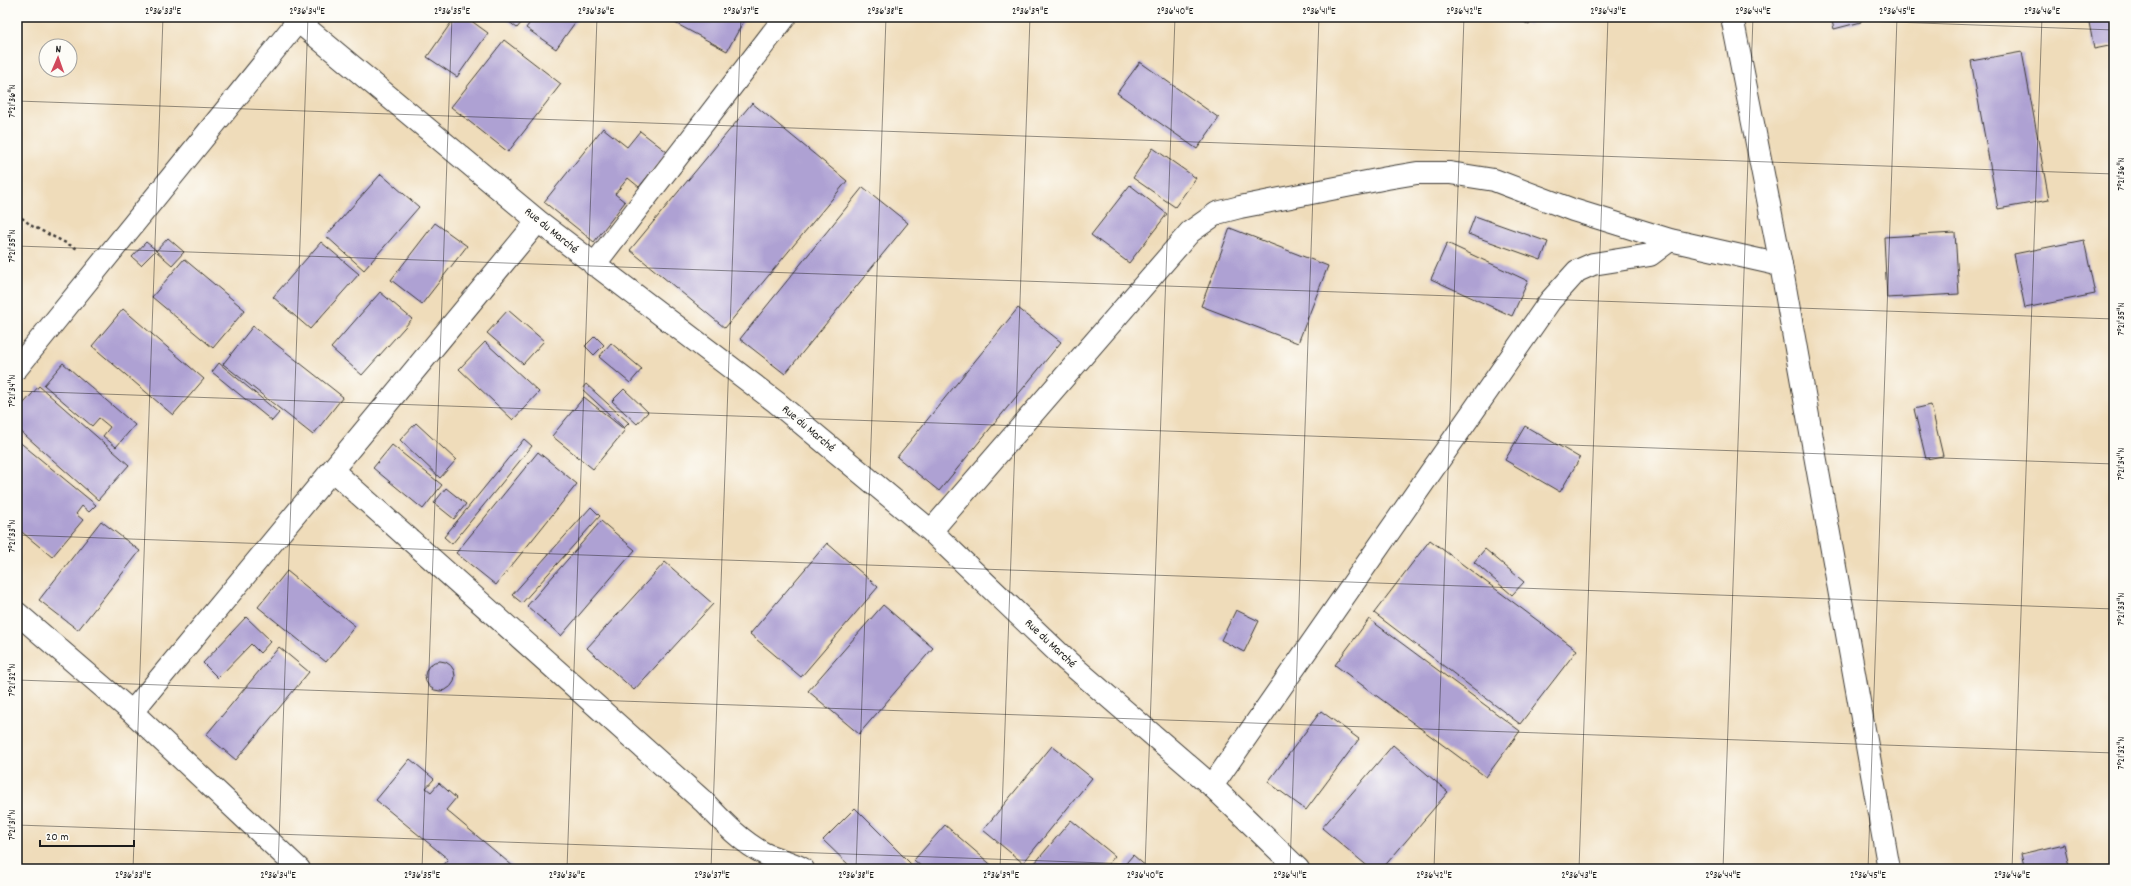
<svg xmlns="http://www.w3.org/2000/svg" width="2131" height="886" font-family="Dekko,sans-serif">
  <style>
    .building { fill: #aea1d3 }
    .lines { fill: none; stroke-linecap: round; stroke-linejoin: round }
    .street-casing { stroke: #3c3934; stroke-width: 24 }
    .primary-casing { stroke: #3c3934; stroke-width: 24 }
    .path { stroke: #3c3934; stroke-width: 2.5; stroke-dasharray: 3 3; stroke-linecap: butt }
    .street { stroke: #fff; stroke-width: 22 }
    .primary { stroke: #fff; stroke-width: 22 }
    .ticks { fill: none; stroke: #1c1c1c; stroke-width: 1; stroke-opacity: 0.45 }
    .labels { text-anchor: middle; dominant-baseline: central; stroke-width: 3; stroke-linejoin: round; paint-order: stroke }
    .street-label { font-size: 12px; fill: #1c1c1c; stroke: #fdfcf7 }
    .neatline { fill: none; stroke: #1c1c1c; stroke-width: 1.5 }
    .ticks-label { font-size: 10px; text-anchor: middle; fill: #1c1c1c }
  </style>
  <rect width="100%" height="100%" fill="#fdfcf7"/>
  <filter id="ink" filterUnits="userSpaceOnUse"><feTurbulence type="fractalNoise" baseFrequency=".025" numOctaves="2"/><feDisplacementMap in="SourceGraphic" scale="8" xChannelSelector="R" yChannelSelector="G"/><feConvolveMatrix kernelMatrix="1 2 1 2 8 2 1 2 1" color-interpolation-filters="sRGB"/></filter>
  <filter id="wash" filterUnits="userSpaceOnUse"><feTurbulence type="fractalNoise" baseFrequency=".012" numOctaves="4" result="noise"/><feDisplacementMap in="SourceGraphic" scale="16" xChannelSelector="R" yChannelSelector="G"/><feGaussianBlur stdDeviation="0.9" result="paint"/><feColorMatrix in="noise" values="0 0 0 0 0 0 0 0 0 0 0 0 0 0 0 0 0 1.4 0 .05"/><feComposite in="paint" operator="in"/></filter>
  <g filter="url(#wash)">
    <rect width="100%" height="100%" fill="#efdcba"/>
    <g id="blocks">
      <path class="building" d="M455,17H466L488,33L457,77L427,57Z
        M503,17H526L517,28Z
        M534,17H579L556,49L526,28Z
        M664,17H746L727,51Z
        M1516,17H1536L1529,25Z
        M1831,17H1860L1861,22L1834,29Z
        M2088,17H2114V45L2094,49Z
        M504,40L561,84L508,152L451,107Z
        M2022,52L2049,200L1998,209L1971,61Z
        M1140,62L1219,118L1197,149L1117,93Z
        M752,103L847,181L725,328L630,250Z
        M603,128L627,147L640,131L667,152L639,187L628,178L615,194L625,202L594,242L544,202Z
        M1153,148L1196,178L1175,207L1133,178Z
        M381,174L419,207L364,270L326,236Z
        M1130,185L1167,214L1129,263L1091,235Z
        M863,187L908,223L785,374L740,339Z
        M1475,216L1548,242L1541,260L1468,234Z
        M435,223L467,246L422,304L391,280Z
        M1230,228L1328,266L1298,343L1201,306Z
        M1955,233L1959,294L1887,298L1884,237Z
        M168,238L184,252L172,265L156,251Z
        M2084,240L2095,294L2025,308L2014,254Z
        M146,242L156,250L141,265L132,257Z
        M321,242L359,274L310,329L273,297Z
        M1447,243L1528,281L1512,316L1431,279Z
        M184,259L245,310L213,348L152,297Z
        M380,292L412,319L362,375L331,348Z
        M1018,308L1061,342L939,491L897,457Z
        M123,309L204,379L173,415L92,346Z
        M508,310L544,341L523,364L487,333Z
        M253,326L343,397L313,435L223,364Z
        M595,336L604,345L594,355L585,346Z
        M485,342L539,392L513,420L459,369Z
        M611,343L642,369L630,383L599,357Z
        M63,363L135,425L116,447L103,436L110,427L99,418L92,426L44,385Z
        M219,363L279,413L272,421L212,372Z
        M586,384L629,423L624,428L582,389Z
        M39,386L129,465L98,500L17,428V411Z
        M624,389L648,412L637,424L612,401Z
        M584,397L625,430L593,469L552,436Z
        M1931,405L1943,456L1926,459L1914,409Z
        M416,423L456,460L440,478L400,440Z
        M1525,426L1580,458L1560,492L1505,460Z
        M524,439L532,446L452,544L444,537Z
        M17,440L96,505L89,512L82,506L76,514L83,520L52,557L17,528Z
        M392,445L442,485L423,509L373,468Z
        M538,452L577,484L496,585L456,553Z
        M446,488L466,504L454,519L434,503Z
        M591,507L600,516L522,603L512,595Z
        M101,521L140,551L78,630L39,600Z
        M601,521L635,550L561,636L527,606Z
        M1430,540L1577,650L1520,724L1374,613Z
        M827,543L878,587L801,677L750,634Z
        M1485,549L1524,582L1512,595L1474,562Z
        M665,562L713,604L634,690L587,648Z
        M287,571L355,626L326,662L258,607Z
        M883,605L933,648L859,734L808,691Z
        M1236,610L1259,621L1244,652L1221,640Z
        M246,617L271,641L260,653L251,644L218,678L203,663Z
        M1369,619L1520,731L1486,777L1335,665Z
        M279,647L309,672L236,760L206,735Z
        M425 676a15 15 0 1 1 30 0a15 15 0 1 1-30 0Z
        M1321,711L1359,739L1306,810L1268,782Z
        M1393,745L1448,792L1382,869H1371L1322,828Z
        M1052,746L1092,778L1023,863L983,830Z
        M410,759L434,779L426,788L431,792L439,783L456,798L446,810L514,867L513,869H439L448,859L376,800Z
        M855,808L916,869H853L823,840Z
        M1071,820L1115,856L1104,869H1030Z
        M945,825L996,869H924L914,860Z
        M2064,844L2070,869H2025L2021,854Z
        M1133,855L1149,869H1121Z"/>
    </g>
  </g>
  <g filter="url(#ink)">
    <use href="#blocks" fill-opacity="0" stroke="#3c3934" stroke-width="1"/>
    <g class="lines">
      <defs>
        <path id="street" d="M293,17L538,221L776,402L931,531L1067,661L1212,786L1298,869
          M594,265L785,17
          M17,368L298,21
          M332,470L704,802C722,821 741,842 765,854C778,860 791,862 803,869
          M931,531L1190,232L1217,213L1240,207L1387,178L1417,173H1450L1494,180L1573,210L1670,240L1781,265
          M17,613L132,712L299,869
          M132,712L538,221
          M1212,786L1550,301L1577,271L1593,264L1650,255L1670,240"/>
        <path id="primary" d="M1732,17L1781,265L1889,869"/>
      </defs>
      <use href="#street" class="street-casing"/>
      <use href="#primary" class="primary-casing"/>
      <path class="path" d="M17,214L32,226L78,249"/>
      <use href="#street" class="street"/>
      <use href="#primary" class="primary"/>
    </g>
  </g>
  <path class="ticks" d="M1754,17L2114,30M17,59L18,17M17,101L2114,174M17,246L2114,319M17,391L2114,464M17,535L2114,609M17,680L2114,753M17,825L1277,869M133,869L163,17M278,869L308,17M422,869L452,17M567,869L597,17M711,869L741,17M856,869L886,17M1000,869L1030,17M1145,869L1175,17M1290,869L1319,17M1434,869L1464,17M1579,869L1608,17M1723,869L1753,17M1868,869L1897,17M2012,869L2042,17"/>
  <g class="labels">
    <g class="street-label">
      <text transform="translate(551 231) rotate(39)">Rue du Marché</text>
      <text transform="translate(808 429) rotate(40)">Rue du Marché</text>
      <text transform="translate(1050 644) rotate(43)">Rue du Marché</text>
    </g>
  </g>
  <rect width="2131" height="886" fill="none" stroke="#fdfcf7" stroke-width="44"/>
  <g transform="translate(58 58) rotate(2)"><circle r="19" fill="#fdfcf7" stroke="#a3a29f"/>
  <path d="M0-3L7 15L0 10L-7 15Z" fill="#d1495b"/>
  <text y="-6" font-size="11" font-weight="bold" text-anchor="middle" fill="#1c1c1c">N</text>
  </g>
  <path d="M40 840v6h94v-6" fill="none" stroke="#1c1c1c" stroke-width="2"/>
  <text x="46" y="840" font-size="12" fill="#1c1c1c" stroke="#fdfcf7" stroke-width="3" paint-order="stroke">20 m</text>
  <rect x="22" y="22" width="2087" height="842" class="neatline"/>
  <g class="ticks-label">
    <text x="163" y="14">2°36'33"E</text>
    <text x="307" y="14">2°36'34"E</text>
    <text x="452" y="14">2°36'35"E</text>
    <text x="596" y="14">2°36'36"E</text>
    <text x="741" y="14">2°36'37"E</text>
    <text x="885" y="14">2°36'38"E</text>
    <text x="1030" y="14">2°36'39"E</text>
    <text x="1175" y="14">2°36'40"E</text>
    <text x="1319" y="14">2°36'41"E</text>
    <text x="1464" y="14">2°36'42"E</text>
    <text x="1608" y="14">2°36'43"E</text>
    <text x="1753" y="14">2°36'44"E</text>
    <text x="1897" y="14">2°36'45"E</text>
    <text x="2042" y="14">2°36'46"E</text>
    <text transform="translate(11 101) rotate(-90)" y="4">7°21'36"N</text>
    <text transform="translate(2120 174) rotate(-90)" y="4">7°21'36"N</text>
    <text transform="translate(11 246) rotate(-90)" y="4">7°21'35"N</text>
    <text transform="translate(2120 319) rotate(-90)" y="4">7°21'35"N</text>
    <text transform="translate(11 391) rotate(-90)" y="4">7°21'34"N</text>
    <text transform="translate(2120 464) rotate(-90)" y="4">7°21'34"N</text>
    <text transform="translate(11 536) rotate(-90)" y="4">7°21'33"N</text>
    <text transform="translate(2120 609) rotate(-90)" y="4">7°21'33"N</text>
    <text transform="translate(11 680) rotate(-90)" y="4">7°21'32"N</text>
    <text transform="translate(2120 753) rotate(-90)" y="4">7°21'32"N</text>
    <text transform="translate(11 825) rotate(-90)" y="4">7°21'31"N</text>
    <text x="133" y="878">2°36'33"E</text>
    <text x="278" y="878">2°36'34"E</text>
    <text x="422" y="878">2°36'35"E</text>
    <text x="567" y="878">2°36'36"E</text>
    <text x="712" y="878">2°36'37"E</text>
    <text x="856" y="878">2°36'38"E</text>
    <text x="1001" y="878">2°36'39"E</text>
    <text x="1145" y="878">2°36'40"E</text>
    <text x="1290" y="878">2°36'41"E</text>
    <text x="1434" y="878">2°36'42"E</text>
    <text x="1579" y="878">2°36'43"E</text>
    <text x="1723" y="878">2°36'44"E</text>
    <text x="1868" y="878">2°36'45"E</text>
    <text x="2012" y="878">2°36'46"E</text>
  </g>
</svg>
